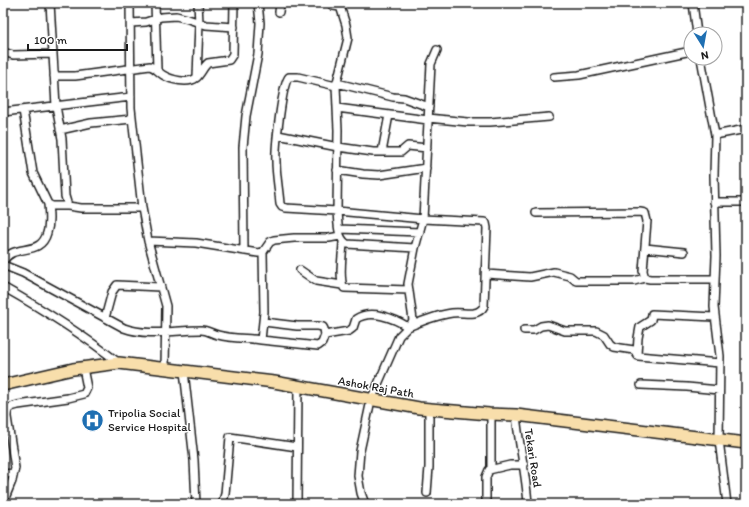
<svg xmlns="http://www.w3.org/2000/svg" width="749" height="507" font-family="Itim,sans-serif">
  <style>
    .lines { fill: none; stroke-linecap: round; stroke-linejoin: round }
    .street-casing { stroke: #1c1c1c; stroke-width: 10 }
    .primary-casing { stroke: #1c1c1c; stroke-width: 14 }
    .street { stroke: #fff; stroke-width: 7 }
    .primary { stroke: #f8deab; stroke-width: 11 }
    .labels { text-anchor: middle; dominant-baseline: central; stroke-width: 3; stroke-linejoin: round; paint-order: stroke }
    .street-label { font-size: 12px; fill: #1c1c1c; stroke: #fff }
    .poi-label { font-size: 12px; fill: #1c1c1c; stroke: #fff; text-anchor: start }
  </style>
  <rect width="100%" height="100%" fill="#fff"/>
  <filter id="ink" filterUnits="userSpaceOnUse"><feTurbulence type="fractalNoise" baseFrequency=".025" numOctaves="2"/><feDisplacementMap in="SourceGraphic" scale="8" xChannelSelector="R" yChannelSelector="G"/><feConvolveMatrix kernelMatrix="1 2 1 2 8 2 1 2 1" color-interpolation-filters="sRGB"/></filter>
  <g filter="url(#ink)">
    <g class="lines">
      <defs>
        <path id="street" d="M50,3L56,106L62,139L65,196L68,206
          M130,3L131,108L142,208L148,241L166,306L165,368
          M155,3L157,69
          M330,3L333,6L340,7
          M693,3L697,34
          M279,12L280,3
          M131,23L146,22L161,17L176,16L188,19L206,25L234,27
          M3,52L13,55L52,54
          M701,58L715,135L714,175L716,256L714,307L720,356L719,440L727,504
          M54,76H75L150,66C156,68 158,72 163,75C171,80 188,84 196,78C201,74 203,67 208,63L229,60L233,54L234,3
          M197,77L199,23L198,3
          M554,77L579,75L691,51
          M337,83L393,97L404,98L429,107
          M336,86L298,77H289C282,83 275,149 276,161C276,175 279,190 280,204L282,207L286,208L337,211C338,222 337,238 347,244L415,248
          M337,108L428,120
          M23,110L33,173L48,204L52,206H68L81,208H142
          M3,112L131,97
          M428,118L468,122H490L549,117
          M60,130L91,123L132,119
          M278,135L338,147L373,152H401L408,146L427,148
          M715,135L746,129
          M382,152L389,115
          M337,170L363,174L379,175L426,168
          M714,202H746
          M536,213L640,212L645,213L647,221L643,271L645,278L650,279H715
          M339,229L420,232
          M148,241L196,243L258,253L263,252L270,242L274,240L294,238H329L340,236
          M343,241C343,253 338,278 344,288L409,290
          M645,248L684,252
          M244,251L243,147L246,116L258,54L260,23L258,3
          M263,252L264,312L261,340L318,346L322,343L325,335L349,331L353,328L356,319C371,309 394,318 408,327C422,321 437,315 452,313C460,312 467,314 474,313C479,312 482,310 484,306L487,228L486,223L484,222L423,219L337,211L338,130L336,86L348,38L346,25L339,3
          M3,262C13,242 40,258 47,233C50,224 49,214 48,204
          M3,265L23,273L124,328C149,337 174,330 201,330C208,330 212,334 218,335C232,339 247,338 261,340
          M300,270L316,281L342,285
          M486,274L530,277L554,272L570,276L576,281H634L645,278
          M3,287C44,310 82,334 119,363
          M105,318L112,292L117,285L160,287
          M264,322L297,326H318L323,327L324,329L325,335
          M524,330H534L541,326L548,325L565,331H596L604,335L610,344L614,347L634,350L638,356L720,363
          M637,354L638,338L640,327L651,320L652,314L714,317
          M184,371L194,460L196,504
          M641,385L687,387L719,390
          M491,414V469
          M516,415C519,445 526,474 528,504
          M3,474L14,473
          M427,493L429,467V409
          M3,503L12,481L15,468L7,417C7,408 10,407 18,405L68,398L84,394L87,388L83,368
          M222,504L225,494L230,437L297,447
          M297,504L298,386
          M365,504L361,493L358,476L360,451L371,400L399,336L411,324L413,320L408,284L415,248L423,219L431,64L437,50
          M486,504V477L489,470L510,465H524"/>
        <path id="primary" d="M3,385L73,369L119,363L274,382L419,408L489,414L516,415L746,443"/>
      </defs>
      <use href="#street" class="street-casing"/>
      <use href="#primary" class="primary-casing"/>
      <use href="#street" class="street"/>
      <use href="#primary" class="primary"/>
    </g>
  </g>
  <defs>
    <symbol id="hospital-disc" viewBox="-11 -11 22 22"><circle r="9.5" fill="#1f6fb2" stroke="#fff"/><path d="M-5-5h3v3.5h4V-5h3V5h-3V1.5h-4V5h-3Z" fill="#fff"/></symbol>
  </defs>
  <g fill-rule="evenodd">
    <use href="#hospital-disc" x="80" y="408" width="25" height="25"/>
  </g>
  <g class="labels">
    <g class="street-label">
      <text transform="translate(376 387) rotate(10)">Ashok Raj Path</text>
      <text transform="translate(533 458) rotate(81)">Tekari Road</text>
    </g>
    <g class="poi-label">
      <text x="108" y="413">Tripolia Social<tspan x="108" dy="14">Service Hospital</tspan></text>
    </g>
  </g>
  <rect width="749" height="507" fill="none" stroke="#fff" stroke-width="16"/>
  <rect x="8" y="8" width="733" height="491" fill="none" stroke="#1c1c1c" stroke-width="1.5" filter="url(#ink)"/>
  <g transform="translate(703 46) rotate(169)"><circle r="19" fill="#ffffff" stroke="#a4a4a4"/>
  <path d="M0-3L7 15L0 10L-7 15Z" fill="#1f6fb2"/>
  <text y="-6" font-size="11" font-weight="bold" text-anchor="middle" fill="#1c1c1c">N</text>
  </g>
  <path d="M28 44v6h99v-6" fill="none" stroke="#1c1c1c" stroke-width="2"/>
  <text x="34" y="44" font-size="12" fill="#1c1c1c" stroke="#ffffff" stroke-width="3" paint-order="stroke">100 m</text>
</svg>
